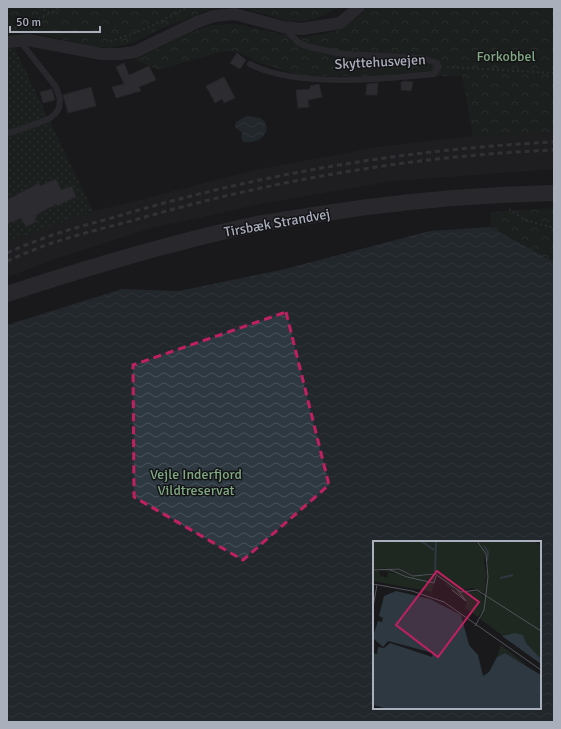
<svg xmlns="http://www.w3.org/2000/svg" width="561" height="729" font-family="Signika,sans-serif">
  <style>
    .built { fill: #252529 }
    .grass { fill: url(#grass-dots) }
    .forest { fill: url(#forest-crowns) }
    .water { fill: url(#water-waves); fill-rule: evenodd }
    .building { fill: #434449; stroke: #333338 }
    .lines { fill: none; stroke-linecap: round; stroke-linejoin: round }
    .path { stroke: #3f4248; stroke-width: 2; stroke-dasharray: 2 3; stroke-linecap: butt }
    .service { stroke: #3a3b41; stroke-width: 6 }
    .minor { stroke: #3a3b41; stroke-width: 12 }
    .tertiary { stroke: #3a3b41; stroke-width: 16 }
    .rail { stroke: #4c4e56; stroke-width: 3; stroke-dasharray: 5 4; stroke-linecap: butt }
    .marked { fill: none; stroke: #c12060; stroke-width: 3; stroke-dasharray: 8 5; stroke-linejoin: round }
    .labels { text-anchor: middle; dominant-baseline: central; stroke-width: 3; stroke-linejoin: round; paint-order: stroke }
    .park-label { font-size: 14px; fill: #80a984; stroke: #141417 }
    .street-label { font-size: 14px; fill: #aaafbc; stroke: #141417 }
    .inset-river { fill: none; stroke: #2d3841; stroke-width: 2 }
    .inset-road { fill: none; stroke: #53555c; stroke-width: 1 }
    .view { fill: #c12060; fill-opacity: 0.15; stroke: #c12060; stroke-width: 2 }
    .inset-edge { fill: none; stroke: #aaafbc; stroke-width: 2 }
  </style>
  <defs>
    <pattern id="grass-dots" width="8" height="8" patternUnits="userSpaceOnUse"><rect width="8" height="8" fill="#1e2720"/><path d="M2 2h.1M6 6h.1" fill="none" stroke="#3c443e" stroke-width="1.8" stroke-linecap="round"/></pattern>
    <pattern id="forest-crowns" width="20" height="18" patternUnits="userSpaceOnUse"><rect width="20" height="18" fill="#1e2720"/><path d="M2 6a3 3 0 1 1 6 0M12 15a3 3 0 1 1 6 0" fill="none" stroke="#3c443e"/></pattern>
    <pattern id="water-waves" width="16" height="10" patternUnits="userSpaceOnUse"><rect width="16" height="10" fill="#2d3841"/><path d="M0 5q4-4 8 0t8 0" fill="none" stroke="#49525a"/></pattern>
  </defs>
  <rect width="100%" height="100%" fill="#19191c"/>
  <path class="built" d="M554,133V169L393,181L265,203L152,228L67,255L7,277V242L93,211L128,203L255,170L379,147L473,136Z"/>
  <path class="grass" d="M13,45L93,211L7,242V46Z"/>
  <path class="forest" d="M7,7H338L332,11L317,18L303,21H289L242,8L211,9L158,30L132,43L110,48L97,47L25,31L7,34Z
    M367,7H554V133L473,136L462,76H302L260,63L238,52L223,51L159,70L135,60L185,35L211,25L236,24L300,38L333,32L349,24L363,13Z
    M554,208V262L490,227L491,212Z"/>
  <path class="water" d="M247,116L260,118L265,122L267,130C262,141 254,143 243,142L241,138L242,133L235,127L236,122Z
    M490,227L554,262V722H7V325L122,289L179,291L285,269L430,231ZM374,542H540V708H374Z"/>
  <path class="building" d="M237,53L246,60L240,69L230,63Z
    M124,63L129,75L149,66L156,80L139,87L141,91L116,98L112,87L124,84L116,67Z
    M224,77L235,98L224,103L222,99L215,103L206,86Z
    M405,81L413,82L411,91L401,90V82Z
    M378,83L377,95H366L367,84Z
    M319,84L322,97L308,100L309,107L298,108L296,90L310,89V86Z
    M91,87L96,106L68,113L63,95Z
    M52,89L55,100L43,103L40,92Z
    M56,179L61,190L72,186L76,197L57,206L56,204L36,215L37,217L35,218L37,221L26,227L21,218L7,224V200L39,183L40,186Z"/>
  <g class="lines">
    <path class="path" d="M39,7L50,13L61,7
      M10,29L33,22L50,13
      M110,41C138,34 163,20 188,7
      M447,67L554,73
      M509,209L525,220L554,228"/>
    <path class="service" d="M250,64C295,88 383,79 434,74L439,67L437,63L422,58L343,54L309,47L299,43L284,28
      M7,134L49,119L55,114L59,108L60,99L56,87L20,41"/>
    <path class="minor" d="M7,42L28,40L102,54H120L135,52L197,22L214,16L235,14L283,27L302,29L340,23L359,7"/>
    <path class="tertiary" d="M7,294C89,267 172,242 257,224C276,221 295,218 314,215C393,202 473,195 554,193"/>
    <path class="rail" d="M7,253C20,247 33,242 47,237C72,228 99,222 125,214C265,173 409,149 554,142
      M7,261C21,255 35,249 49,244C76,235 104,228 131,221C268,181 411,156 554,150"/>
  </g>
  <path d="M0 0H561V729H0ZM286,312L329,485L243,560L134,497L133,365Z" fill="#19191c" fill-opacity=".55" fill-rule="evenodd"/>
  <path class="marked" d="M286,312L329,485L243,560L134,497L133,365Z"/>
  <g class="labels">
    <g class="park-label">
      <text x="506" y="56">Forkobbel</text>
      <text x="196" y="474">Vejle Inderfjord<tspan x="196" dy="16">Vildtreservat</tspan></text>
    </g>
    <g class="street-label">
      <text transform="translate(380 62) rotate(-3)">Skyttehusvejen</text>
      <text transform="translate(277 223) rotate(-10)">Tirsbæk Strandvej</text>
    </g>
  </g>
  <g transform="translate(373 541)">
    <rect width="168" height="168" fill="#19191c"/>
    <path d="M15,31L52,38L62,34L59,51L0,40V32L14,37Z" fill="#1e2720"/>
    <path d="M103,0L112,12L111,23L114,33L111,52L99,47L87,49L61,32L42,35L26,27L0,28V1ZM104,0H159L168,4V123L107,78L115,31L114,15ZM26,28L38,35L62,34L52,38L37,36L23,31L6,30L8,36L3,35V40L0,39V30ZM71,42L78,44L87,51L106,50L110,56L109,69L105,76L92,67L94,61Z" fill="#1e2720"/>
    <path d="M128,104L151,122L153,124L132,112L124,116Z" fill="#1e2720"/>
    <path d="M23,50L57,58L88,74L96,104L105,114L110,135L116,131L124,116L132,112L168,134V168H15L0,164V95L5,80L9,81L10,77L6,75L11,55ZM142,92L150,94L153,102L168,118V123L129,95Z" fill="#2d3841"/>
    <path d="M1,98L10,106L15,100L60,112L59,116L17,102L11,107L5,106L4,113L0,112Z" fill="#19191c"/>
    <path class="inset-river" d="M48,0L61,9M111,5L115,11L114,20M62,31L63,0M127,37L140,34"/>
    <path class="inset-road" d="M15,28L34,36L61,42L63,35M0,29L26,28L40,35L62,33L88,51L104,49L168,90M0,43L39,50L71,61L168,129M79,49L93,60L84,48M0,66L4,44M102,85L111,69L115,36L113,13L104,0"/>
    <path class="view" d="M64,30L106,61L65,116L23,84Z"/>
    <rect width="168" height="168" class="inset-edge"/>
  </g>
  <rect width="561" height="729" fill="none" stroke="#aaafbc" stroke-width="16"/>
  <path d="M10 26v6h90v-6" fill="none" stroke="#aaafbc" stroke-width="2"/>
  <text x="16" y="26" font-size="12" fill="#aaafbc" stroke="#141417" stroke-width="3" paint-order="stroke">50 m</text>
</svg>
